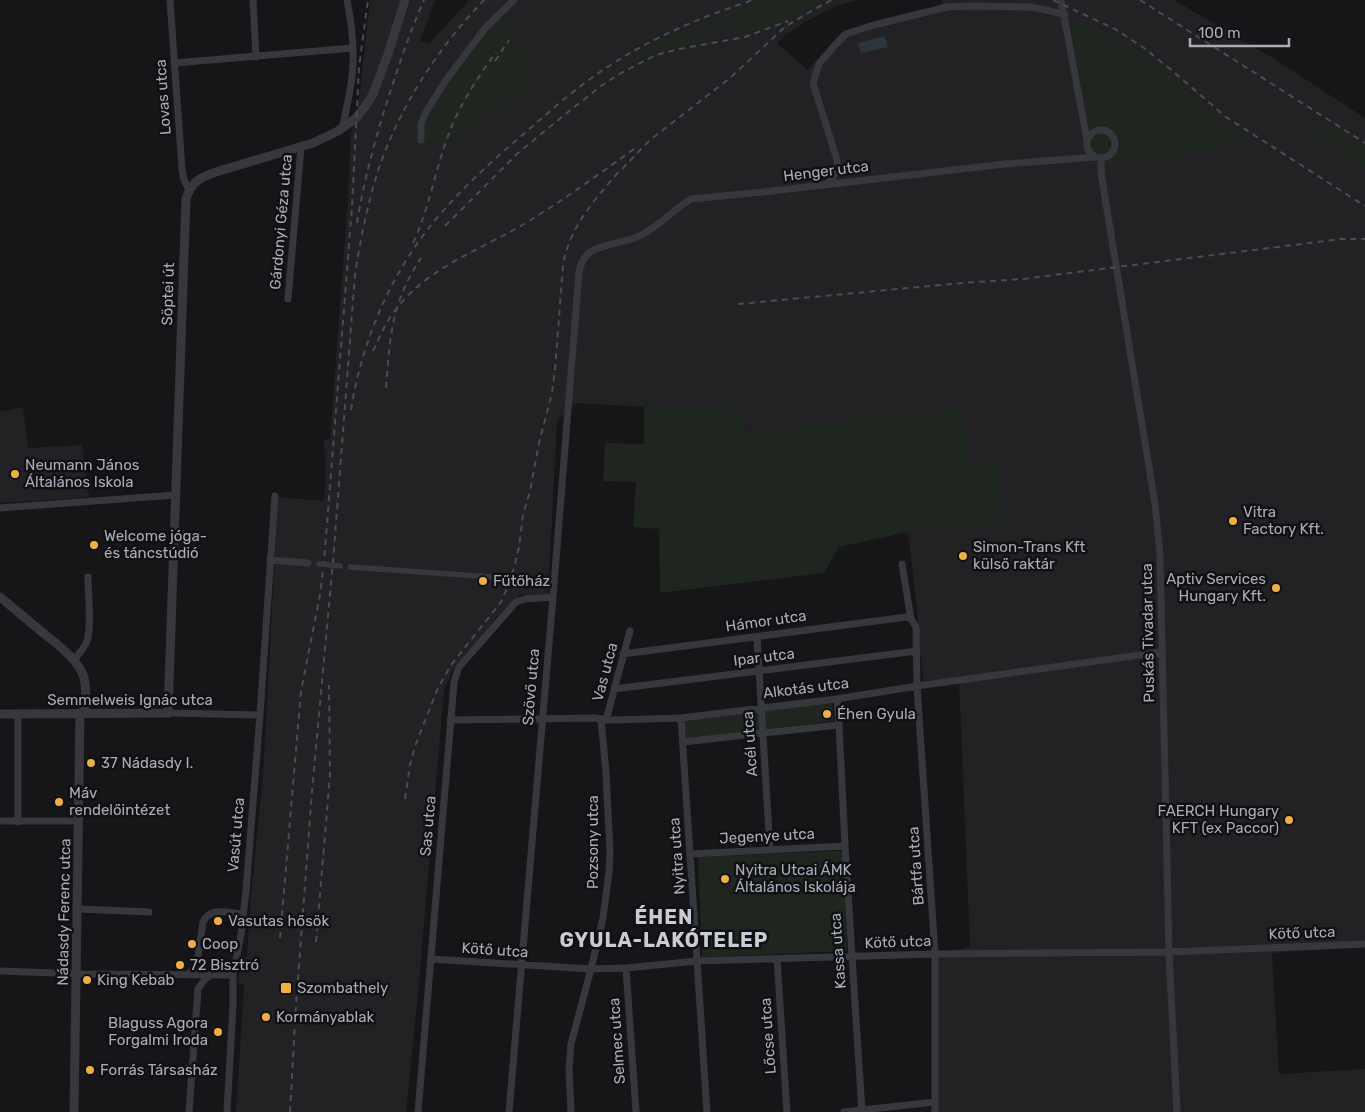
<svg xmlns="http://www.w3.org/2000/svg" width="1365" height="1112" font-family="Rubik,sans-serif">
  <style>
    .built { fill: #222225 }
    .green { fill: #1e261f }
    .water { fill: #2c353c }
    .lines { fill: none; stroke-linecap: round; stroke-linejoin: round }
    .pedestrian-tunnel { stroke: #333438; stroke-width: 5.5; stroke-dasharray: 5.5 3; stroke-linecap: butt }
    .pedestrian { stroke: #37383d; stroke-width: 5.5 }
    .minor { stroke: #37383d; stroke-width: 7 }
    .tertiary { stroke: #37383d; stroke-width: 9 }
    .rail { stroke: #4a4c52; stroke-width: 2; stroke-dasharray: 6 5; stroke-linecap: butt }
    .pedestrian-bridge { stroke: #37383d; stroke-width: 5.5 }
    .poi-dot { fill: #f2b134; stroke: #111113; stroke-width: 2 }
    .labels { text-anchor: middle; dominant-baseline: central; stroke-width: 5; stroke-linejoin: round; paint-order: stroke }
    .street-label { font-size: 15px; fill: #a8adb8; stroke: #111113 }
    .poi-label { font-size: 15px; fill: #a8adb8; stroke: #111113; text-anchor: start }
    .district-label { font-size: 20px; font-weight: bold; letter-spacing: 1px; fill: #c9ccd4; stroke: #111113 }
  </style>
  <rect width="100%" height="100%" fill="#161618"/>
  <path class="built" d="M370,0H435L420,41L429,44L469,0H858L838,5L807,21L788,33L777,43L808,70L842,31L937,7L943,3V0H1174L1273,58L1365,118V947L1272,953L1279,1074L1365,1069V1112H938L936,955L970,947L959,678L923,681L917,609L908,532L1004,521L997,463L971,468L963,408L745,432L742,404L644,407L576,403L557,421L548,597L519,595L518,598L454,667L444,690L418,994L406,1112H236L244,985L238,983L240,957H247L251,896L263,776L278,497L324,501L326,473L324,440L330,439L348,199L351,134L358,107Z
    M23,407L28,448L82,445L89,497L0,503V412Z"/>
  <path class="green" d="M767,0H823L816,5V6L778,24L744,36L735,38L736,31L733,22L731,21L729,18L721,24L722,26L704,35H700L699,38L700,44C685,46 669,47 655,53C611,70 574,102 537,131L534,129C582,88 634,53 692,28C716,17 742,10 767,0Z
    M503,18L506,21C512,32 536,77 531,87C529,91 523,94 519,97L444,143C437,145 432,145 427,140C413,125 457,69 467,57C473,48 491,22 499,19C500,18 502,18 503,18Z
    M1077,20C1085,26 1097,27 1106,33C1112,39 1118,43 1126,46L1128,45L1133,48L1135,52C1144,57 1153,64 1160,70L1163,68L1171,75L1176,82L1188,92L1194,101L1234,130L1243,138L1245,144L1107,166C1107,159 1111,158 1115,153C1120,143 1114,129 1102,128C1099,127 1094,128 1090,129L1088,126L1070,23Z
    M700,50V52C673,63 650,73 626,90V88C641,70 677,56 700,50Z
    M1318,120L1342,133L1365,148V168L1335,149L1317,136L1318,133L1314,124Z
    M1091 144a10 10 0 1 1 20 0a10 10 0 1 1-20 0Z
    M1365,248V252C1360,252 1353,252 1349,255C1337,263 1347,290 1352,301C1355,307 1360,312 1360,319L1359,321L1354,311L1349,310L1344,296L1346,295L1340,281L1343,278L1339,264L1341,257L1339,253L1345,249Z
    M542,368H544L541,418H538Z
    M548,368L554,369L547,408H545Z
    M742,404L745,432L963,408L971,467L997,462L1004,521L908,532L839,547L824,573L660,593L659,529L633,527L636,482L603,481L605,443L644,444V407Z
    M832,703L834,721L686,739L684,721Z
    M843,851L847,951L702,957L698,857Z"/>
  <path class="water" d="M885,36L888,47L861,53L858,43Z"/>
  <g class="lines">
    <path class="pedestrian-tunnel" d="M519,579L534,581"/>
    <path class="pedestrian" d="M350,567L519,579
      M534,581L554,582"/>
    <path class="minor" d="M170,0L182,169L184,180L189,190
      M253,0L256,57
      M1061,0L1087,140
      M174,63L353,48
      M342,129C345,116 348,103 350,90C356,60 353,30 347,0
      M1087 144a14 14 0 1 1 28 0a14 14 0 1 1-28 0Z
      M421,140V124L426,112L446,80L486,27L514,0
      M1101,159V173L1155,504L1160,555L1169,952L1177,1112
      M827,184C835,177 838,171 837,160L813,83L819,64L836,44L846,34L870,26L947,7L970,6L1030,7L1047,10L1065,15
      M288,299L301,147
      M0,508L175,495
      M270,560L308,563
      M902,564L911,619L916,627L917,686L935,954V1112
      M757,637L770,850
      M623,654L899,618L906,617L911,619
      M74,660C78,654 85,648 87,641C92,626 88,594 88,577
      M614,689L917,651
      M837,699L839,725L845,846L862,1112
      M168,713L260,715
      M681,718L707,1112
      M450,720L594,718L613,720L681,718L837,699L917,686L1162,652
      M606,720L630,631
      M683,742L763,733L839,725
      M0,821H78
      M18,822V714
      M690,854L845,846
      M78,909L149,912
      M431,959L591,969L626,968L697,961L935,954L1169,952L1365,944
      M777,959L787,1112
      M626,968L636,1112
      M0,971L82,974L233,975
      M188,974L194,969L197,963L203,922C210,906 228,913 243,914
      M189,1112L198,989L205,979L211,975
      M227,1112L233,1005V975L241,934L246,891L260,715L275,496
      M418,1112L454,682L459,667L516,602L525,599L553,597
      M509,1112L553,597L579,273C580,265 582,259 589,253C601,244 623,243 637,237C657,229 672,210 691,199L763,192L1005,164L1095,157
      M571,1112L569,1069L571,1044L591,969L603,918L609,872L610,852L606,773L601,719
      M844,1112L935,1102"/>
    <path class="tertiary" d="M0,597C12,607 24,617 36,627C51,640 79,658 84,678C87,689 85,702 85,713
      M0,714L168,713L186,199C192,181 199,178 216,172L313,143L338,131L356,118L367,104L373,94L388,54L405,0
      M74,1112L80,713"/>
    <path class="rail" d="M1053,0L1115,29L1144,48L1169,68L1226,117L1365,206
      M1140,0L1365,143
      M495,61L509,40
      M357,223C363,185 373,148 384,111C396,74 408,36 424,0
      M445,226L518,153L568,112L601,86L621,73L656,55L679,49L745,37L788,21
      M413,243C429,209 435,171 448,136C459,105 477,79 496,52
      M738,304L962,283L1022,279L1341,239H1365
      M373,351C380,336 386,321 397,308C429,267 480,250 524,224C562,201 598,175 634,149
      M386,388C390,337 391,303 421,258
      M351,410C362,340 391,273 436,219C463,187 494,159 526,132C551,110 577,87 606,68C651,38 701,17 753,0
      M405,799L410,765L415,746L438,688L451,665L501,602L508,586L514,568L519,547L523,515L530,491L539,443L552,393L555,370L563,265C569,229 592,203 615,176C627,164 638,152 650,140L730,78L786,26L820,6L832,0
      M280,938L301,691L320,595L324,562L352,207L359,67L368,0
      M316,942L330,775L329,685
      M290,1112L296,1005L312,791L333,562L355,275C360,241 367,207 377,174C398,109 437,49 484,0"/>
    <path class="pedestrian-bridge" d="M319,564L340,566"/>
  </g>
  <g class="poi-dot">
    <circle cx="15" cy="474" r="5"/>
    <circle cx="1233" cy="521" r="5"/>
    <circle cx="94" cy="545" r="5"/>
    <circle cx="963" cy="556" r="5"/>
    <circle cx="483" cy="581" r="5"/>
    <circle cx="1276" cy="588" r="5"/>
    <circle cx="827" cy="714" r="5"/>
    <circle cx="91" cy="763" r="5"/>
    <circle cx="59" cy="802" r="5"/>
    <circle cx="1289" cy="820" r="5"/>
    <circle cx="725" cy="879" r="5"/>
    <circle cx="218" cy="921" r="5"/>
    <circle cx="192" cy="944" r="5"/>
    <circle cx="180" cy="965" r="5"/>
    <circle cx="87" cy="980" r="5"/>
    <rect x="280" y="982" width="12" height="12" rx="2.5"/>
    <circle cx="266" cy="1017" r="5"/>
    <circle cx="218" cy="1032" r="5"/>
    <circle cx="90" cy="1070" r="5"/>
  </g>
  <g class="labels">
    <g class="street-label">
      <text transform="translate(163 97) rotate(-94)">Lovas utca</text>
      <text transform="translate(826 171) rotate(-7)">Henger utca</text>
      <text transform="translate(281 222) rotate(-85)">Gárdonyi Géza utca</text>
      <text transform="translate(168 294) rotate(-88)">Söptei út</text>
      <text transform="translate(766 621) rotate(-8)">Hámor utca</text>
      <text transform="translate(1148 633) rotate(-91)">Puskás Tivadar utca</text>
      <text transform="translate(764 657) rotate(-7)">Ipar utca</text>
      <text transform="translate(605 672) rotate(-75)">Vas utca</text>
      <text transform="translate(531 687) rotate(-85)">Szövő utca</text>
      <text transform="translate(806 688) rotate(-7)">Alkotás utca</text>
      <text x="130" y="700">Semmelweis Ignác utca</text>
      <text transform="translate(750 744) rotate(-94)">Acél utca</text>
      <text transform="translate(428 826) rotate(-85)">Sas utca</text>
      <text transform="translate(236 835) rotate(-85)">Vasút utca</text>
      <text transform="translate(767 836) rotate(-3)">Jegenye utca</text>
      <text transform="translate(593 842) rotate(-90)">Pozsony utca</text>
      <text transform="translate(677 856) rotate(-94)">Nyitra utca</text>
      <text transform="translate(916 866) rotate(-94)">Bártfa utca</text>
      <text transform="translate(64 912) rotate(-89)">Nádasdy Ferenc utca</text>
      <text transform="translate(1302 933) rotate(-2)">Kötő utca</text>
      <text transform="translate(898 942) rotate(-2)">Kötő utca</text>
      <text transform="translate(495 950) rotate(4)">Kötő utca</text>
      <text transform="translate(838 951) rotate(-94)">Kassa utca</text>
      <text transform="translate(768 1036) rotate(-94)">Lőcse utca</text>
      <text transform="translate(617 1041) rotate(-94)">Selmec utca</text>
    </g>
    <g class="poi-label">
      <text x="25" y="465">Neumann János<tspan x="25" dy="17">Általános Iskola</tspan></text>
      <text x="1243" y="512">Vitra<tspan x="1243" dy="17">Factory Kft.</tspan></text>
      <text x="104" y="536">Welcome jóga-<tspan x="104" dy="17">és táncstúdió</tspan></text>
      <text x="973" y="547">Simon-Trans Kft<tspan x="973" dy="17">külső raktár</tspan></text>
      <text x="1266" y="579" text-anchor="end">Aptiv Services<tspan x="1266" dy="17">Hungary Kft.</tspan></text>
      <text x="493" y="581">Fűtőház</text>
      <text x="837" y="714">Éhen Gyula</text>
      <text x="101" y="763">37 Nádasdy I.</text>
      <text x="69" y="793">Máv<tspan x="69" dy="17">rendelőintézet</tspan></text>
      <text x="1279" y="811" text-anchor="end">FAERCH Hungary<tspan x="1279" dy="17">KFT (ex Paccor)</tspan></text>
      <text x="735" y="870">Nyitra Utcai ÁMK<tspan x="735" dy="17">Általános Iskolája</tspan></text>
      <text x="228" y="921">Vasutas hősök</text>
      <text x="202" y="944">Coop</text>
      <text x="190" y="965">72 Bisztró</text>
      <text x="97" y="980">King Kebab</text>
      <text x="297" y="988">Szombathely</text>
      <text x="276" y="1017">Kormányablak</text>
      <text x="208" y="1023" text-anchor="end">Blaguss Agora<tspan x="208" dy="17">Forgalmi Iroda</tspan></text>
      <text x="100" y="1070">Forrás Társasház</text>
    </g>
    <g class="district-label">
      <text x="664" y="917">ÉHEN<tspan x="664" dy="23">GYULA-LAKÓTELEP</tspan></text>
    </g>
  </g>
  <path d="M1190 38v8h99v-8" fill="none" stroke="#a8adb8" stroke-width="2.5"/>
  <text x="1198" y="38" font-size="15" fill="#a8adb8" stroke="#111113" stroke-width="4" paint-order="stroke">100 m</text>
</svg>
